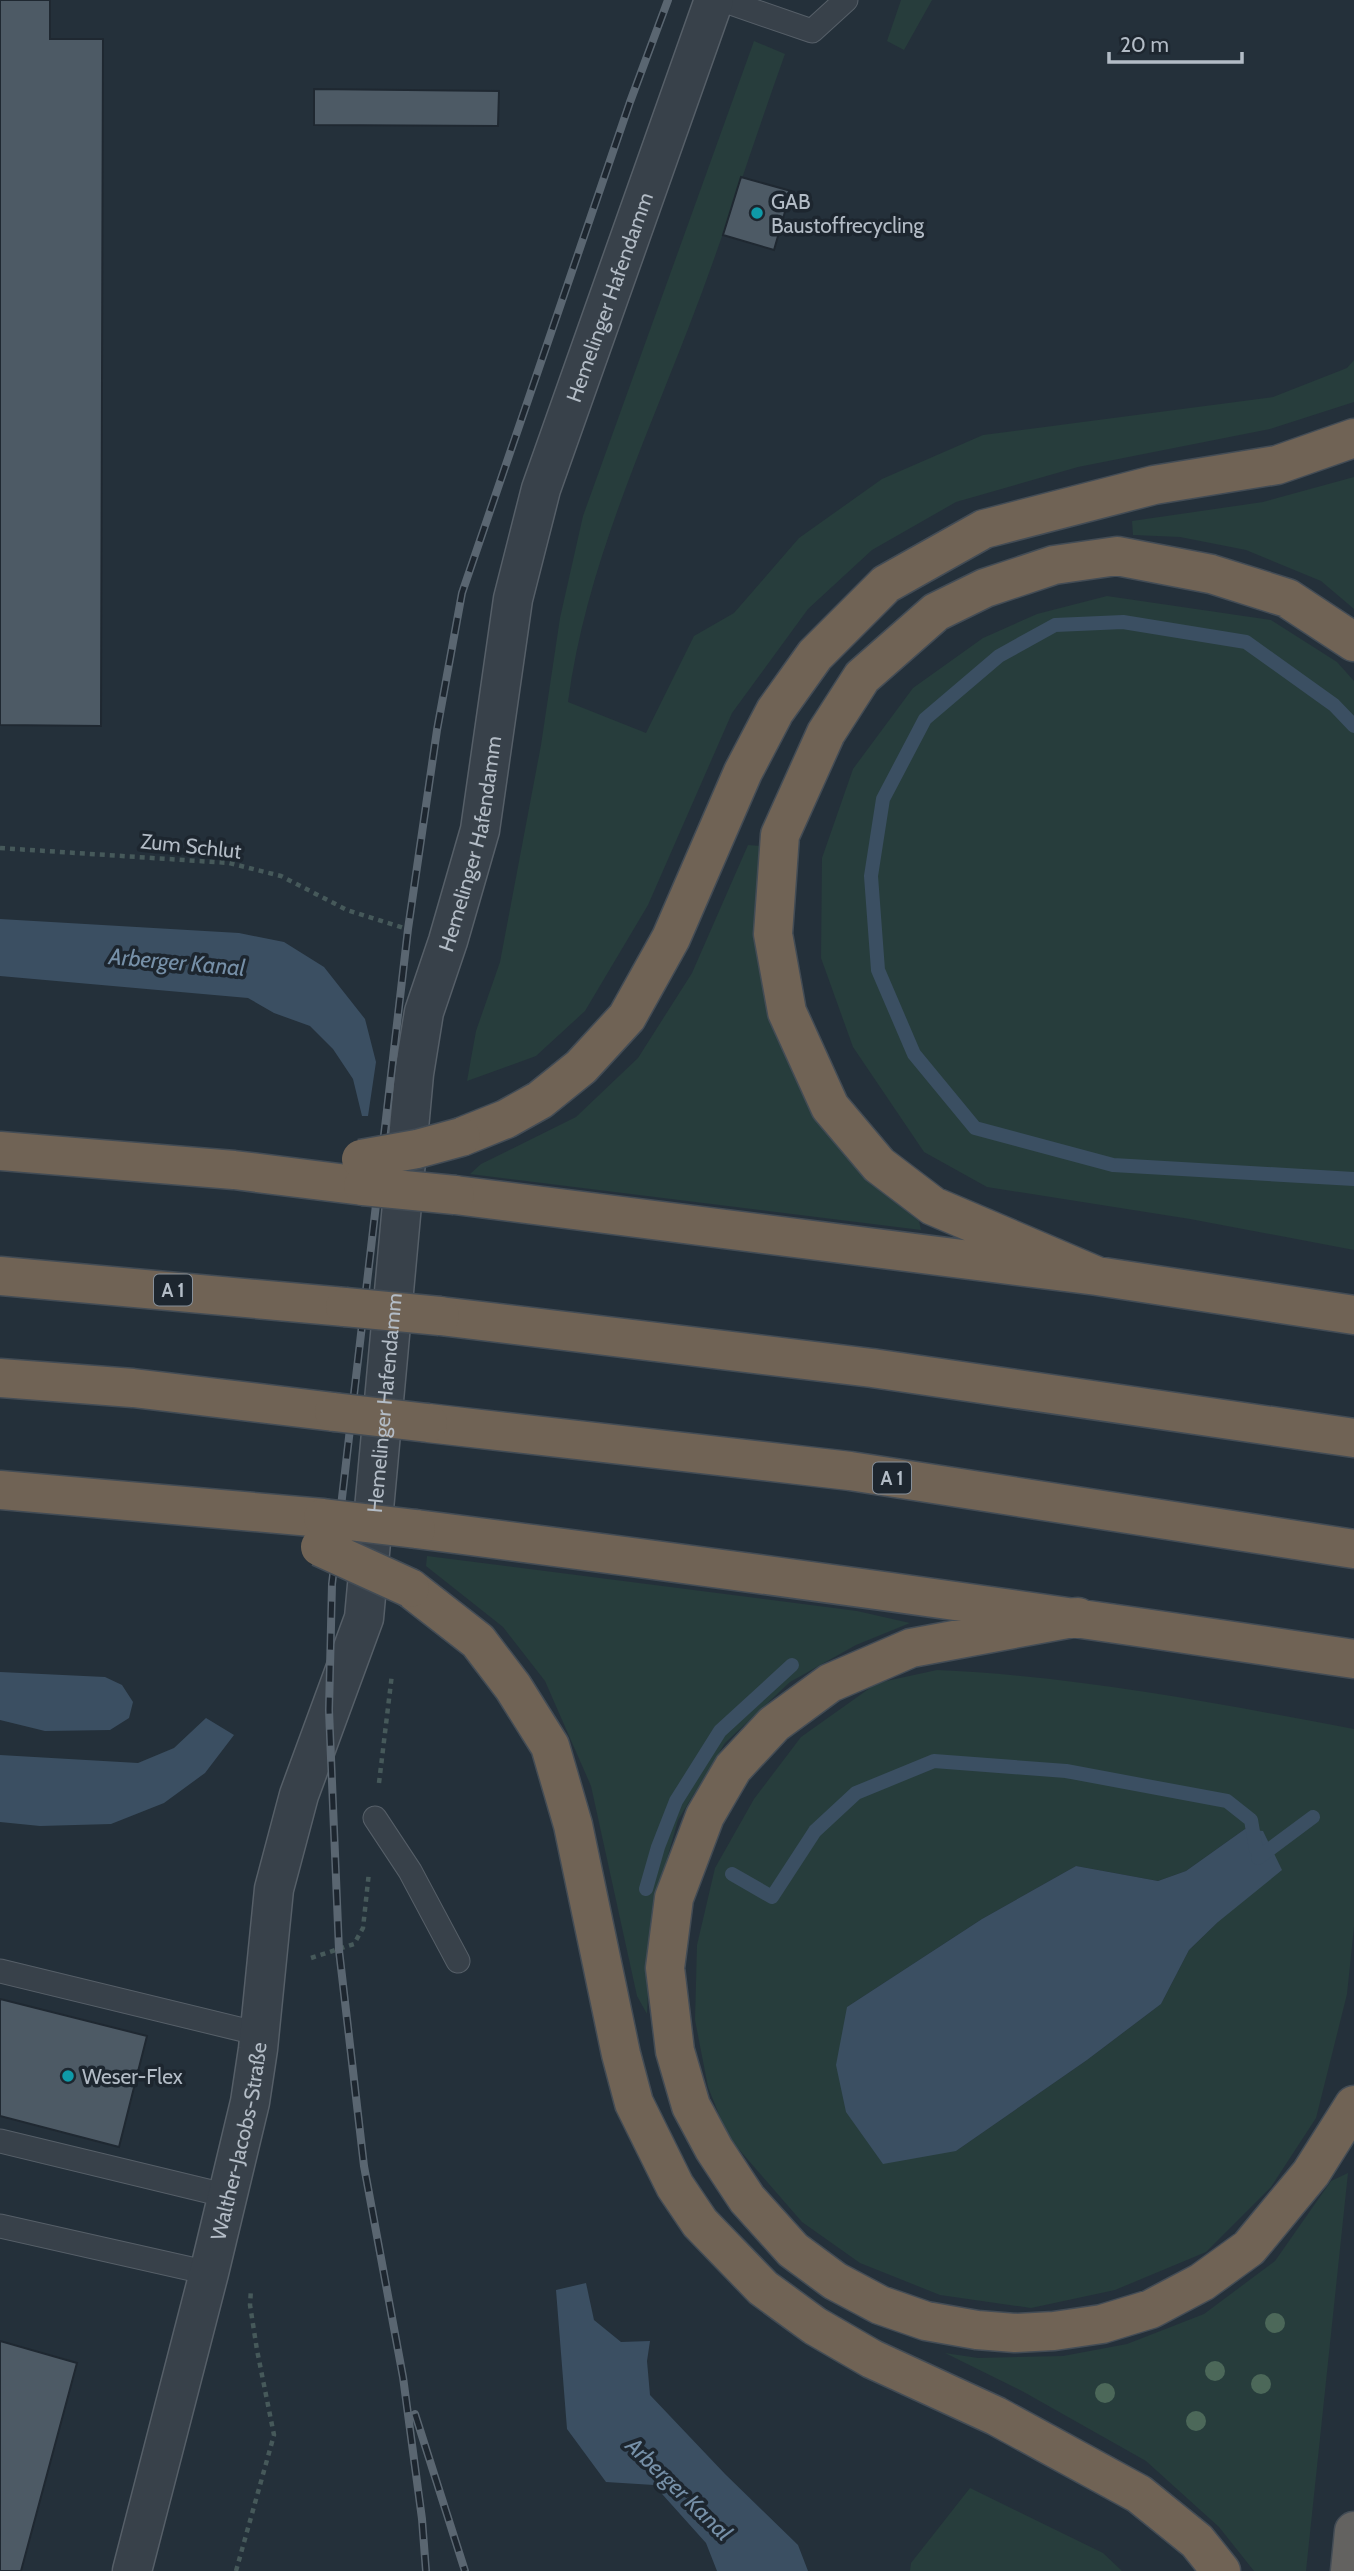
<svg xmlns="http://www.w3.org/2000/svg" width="1354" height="2571" font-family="Cabin,sans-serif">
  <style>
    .green { fill: #273d3c; fill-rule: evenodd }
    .water { fill: #3b4f62 }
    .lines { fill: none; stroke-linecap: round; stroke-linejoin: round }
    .stream { stroke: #3b4f62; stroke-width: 14 }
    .building { fill: #4d5a65; stroke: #1f2831; stroke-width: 2 }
    .service-casing { stroke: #565f68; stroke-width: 25 }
    .tertiary-casing { stroke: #565f68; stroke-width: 41 }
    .trunk-casing { stroke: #434c55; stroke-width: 41 }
    .motorway-casing { stroke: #434c55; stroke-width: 41 }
    .path { stroke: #46595a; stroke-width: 4.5; stroke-dasharray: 5 5; stroke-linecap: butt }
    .service { stroke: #38414a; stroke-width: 23 }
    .tertiary { stroke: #38414a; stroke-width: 38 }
    .trunk { stroke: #636260; stroke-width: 38 }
    .motorway { stroke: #706355; stroke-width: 38 }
    .rail-casing { stroke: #5a6671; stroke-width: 8 }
    .rail { stroke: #1d262f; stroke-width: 5; stroke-dasharray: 16; stroke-linecap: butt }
    .motorway-bridge-casing { stroke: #434c55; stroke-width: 41; stroke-linecap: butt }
    .motorway-bridge { stroke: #706355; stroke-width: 38 }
    .tree { fill: #4c6859 }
    .culture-dot { fill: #0f9aa8; stroke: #1d262f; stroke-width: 2.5 }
    .labels { text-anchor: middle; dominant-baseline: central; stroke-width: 7; stroke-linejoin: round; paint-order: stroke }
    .shield { fill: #1d262f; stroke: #868f99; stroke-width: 2 }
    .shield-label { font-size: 19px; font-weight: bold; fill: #b3bcc6 }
    .poi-label { font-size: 21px; fill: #b3bcc6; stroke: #1d262f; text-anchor: start }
    .street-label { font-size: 21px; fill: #b3bcc6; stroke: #1d262f }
    .water-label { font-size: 23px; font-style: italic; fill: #7690a8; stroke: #1d262f }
  </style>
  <rect width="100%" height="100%" fill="#24303a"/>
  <path class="green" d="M901,0H932L904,50L887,41Z
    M754,41L785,54C752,146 723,239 688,329C641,451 585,572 568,702L646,733L694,636L734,613L799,538L882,479L983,435L1273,397L1347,368L1354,360V402L1270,429L1078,467L956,502L872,550L808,609L732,713L648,905L585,1011L536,1056L467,1081L476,1031L500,962L541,745L560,618L583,516Z
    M1354,477V609L1321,581L1246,550L1180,537L1133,535L1132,521L1263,502Z
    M1107,596L1271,620L1337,662L1354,681V1250L1190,1219L987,1187L924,1152L853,1047L821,958L822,858L853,769L913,688L983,638L1037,614Z
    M748,845L761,846L768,1000L803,1093L864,1177L919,1221L921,1230L470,1174L481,1164L576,1117L638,1058L692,973Z
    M427,1556L857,1611L910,1623L856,1645L790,1682L725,1743L678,1820L652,1912L647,2014L637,1996L591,1786L545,1681L503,1627L426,1566Z
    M937,1670C1077,1676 1216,1703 1354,1729V1927L1347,1994L1316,2118L1271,2187L1206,2252L1115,2290L1031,2308L940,2295L860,2263L802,2222L728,2137L708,2087L695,2020L697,1945L715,1868L754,1799L801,1737L877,1683ZM1245,1829L1218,1922L1189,1950L1161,2004L1087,2060L956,2151L847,2007L982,1919L1076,1866L1158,1881L1186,1871Z
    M1348,2173L1306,2571H1254L1219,2527L1146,2461L1022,2391L945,2353L978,2358L1063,2356L1127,2344L1204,2314L1275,2261L1331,2181Z
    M970,2488L1103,2553L1122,2571H910L911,2563Z"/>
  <path class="water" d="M0,919L239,933L284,942L324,967L365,1019L376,1062L368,1116H362L353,1079L333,1049L310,1026L274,1013L248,998L0,976Z
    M0,1672L105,1677L122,1685L133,1702L129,1718L110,1730L45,1731L0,1720Z
    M206,1718L234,1735L205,1773L164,1803L111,1824L40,1826L0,1822V1755L138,1763L174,1748Z
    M1245,1829L1263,1831L1282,1870L1218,1922L1189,1950L1161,2004L1087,2060L956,2151L883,2164L846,2112L836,2065L847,2007L982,1919L1076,1866L1158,1881L1186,1871Z
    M586,2283L594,2320L621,2342L650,2341L647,2361L650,2395L725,2474L798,2545L808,2571H717L706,2543L654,2485L606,2482L567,2429L556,2290Z"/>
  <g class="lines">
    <path class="stream" d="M1354,726L1334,705L1246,642L1123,622L1055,625L999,656L925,719L883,799L871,876L878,970L914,1054L975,1128L1113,1165L1354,1179
      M1258,1858L1313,1817
      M732,1874L772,1897L815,1831L856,1793L934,1761L1066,1771L1227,1801L1251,1820L1256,1849
      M646,1889L658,1847L676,1801L720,1731L792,1665"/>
  </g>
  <path class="building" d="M0,0H50V39H103L101,726L0,725Z
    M314,89L499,91L498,126L314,125Z
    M741,177L791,191L774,250L723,235Z
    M0,1999L147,2036L119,2147L0,2116Z
    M0,2341L77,2363L21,2571H0Z"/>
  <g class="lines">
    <defs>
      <path id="service" d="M722,0L812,31L846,0
        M375,1818L410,1871L458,1961
        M0,1971L260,2034
        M0,2141L228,2196
        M0,2226L209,2273"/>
      <g id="tertiary">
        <path id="s1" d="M132,2571L209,2273L250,2102L258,2049L274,1889L299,1795L364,1618L414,1074L424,1012L448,941L480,830L513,599L541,489L714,0"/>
      </g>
      <path id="trunk" d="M1350,2571L1354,2531"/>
      <path id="motorway" d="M461,1137L506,1119L540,1100L581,1067L627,1017L671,938L743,772L775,711L815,655L886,584L984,529L1154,485L1277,465L1354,438
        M0,1151L234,1170L363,1186
        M455,1195L1097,1276L1354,1315
        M0,1276L345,1307
        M1097,1276L933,1206L879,1165L830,1107L787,1012L773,934L780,835L826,733L862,677L936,612L985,588L1054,565L1117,556L1211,574L1287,598L1354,642
        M440,1316L872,1368L1354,1438
        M0,1378L133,1388L334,1412
        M428,1423L850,1471L1354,1549
        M0,1490L323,1518
        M416,1529C730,1569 1042,1612 1354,1659
        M410,1588L478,1641L513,1687L550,1746L573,1825L621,2054L634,2103L675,2186L700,2223L763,2288L815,2326L872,2359L996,2416L1139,2494L1197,2541L1221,2571
        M1078,1617L911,1648L830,1683L774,1724L733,1768L705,1816L674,1898L665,1968L675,2051L691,2106L714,2149L747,2199L793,2250L835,2281L880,2305L926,2321L977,2330L1015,2333L1054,2331L1102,2324L1151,2309L1202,2282L1249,2248L1311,2173L1354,2105"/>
    </defs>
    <use href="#service" class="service-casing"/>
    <use href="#tertiary" class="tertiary-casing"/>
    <use href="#trunk" class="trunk-casing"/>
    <use href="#motorway" class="motorway-casing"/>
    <path class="path" d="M0,848L229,863L281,876L347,910L407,929
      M379,1783L392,1674
      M311,1958L354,1944L363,1928L369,1872
      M236,2571L274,2435L257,2350L250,2305L251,2289"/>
    <use href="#service" class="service"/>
    <use href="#tertiary" class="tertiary"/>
    <use href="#trunk" class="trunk"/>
    <use href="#motorway" class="motorway"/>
    <defs>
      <path id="rail" d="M415,2414L465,2571
        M426,2571L422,2519L403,2377L364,2166L339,1950L329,1710L332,1584L408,929L437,730L462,593L630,102L668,0"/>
    </defs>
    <use href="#rail" class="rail-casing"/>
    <use href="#rail" class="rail"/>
    <defs>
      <path id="motorway-bridge" d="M361,1159L417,1149L461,1137
        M363,1186L455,1195
        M345,1307L440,1316
        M334,1412L428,1423
        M323,1518L416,1529
        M320,1547L410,1588"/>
    </defs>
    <use href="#motorway-bridge" class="motorway-bridge-casing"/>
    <use href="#motorway-bridge" class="motorway-bridge"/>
  </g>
  <g class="tree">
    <circle cx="1275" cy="2323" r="10"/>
    <circle cx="1215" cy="2371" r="10"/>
    <circle cx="1261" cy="2384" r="10"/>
    <circle cx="1105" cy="2393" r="10"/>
    <circle cx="1196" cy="2421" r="10"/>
  </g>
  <g class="culture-dot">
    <circle cx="757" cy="213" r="7"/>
    <circle cx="68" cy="2076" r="7"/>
  </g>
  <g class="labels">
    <g class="shield">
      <rect x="154" y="1274.5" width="38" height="31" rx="5"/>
      <rect x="873" y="1462.5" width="38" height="31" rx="5"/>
    </g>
    <g class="shield-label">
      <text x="173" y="1290">A 1</text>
      <text x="892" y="1478">A 1</text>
    </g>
    <g class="poi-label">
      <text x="771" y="201">GAB<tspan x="771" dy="24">Baustoffrecycling</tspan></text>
      <text x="82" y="2076">Weser-Flex</text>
    </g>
    <g class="street-label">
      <text stroke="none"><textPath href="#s1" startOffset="2334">Hemelinger Hafendamm</textPath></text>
      <text stroke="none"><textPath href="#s1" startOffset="1768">Hemelinger Hafendamm</textPath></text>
      <text transform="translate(191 846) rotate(6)">Zum Schlut</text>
      <text stroke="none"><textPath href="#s1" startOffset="1200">Hemelinger Hafendamm</textPath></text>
      <text stroke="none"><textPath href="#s1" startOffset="443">Walther-Jacobs-Straße</textPath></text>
    </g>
    <g class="water-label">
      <text transform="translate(177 962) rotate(5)">Arberger Kanal</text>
      <text transform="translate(679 2489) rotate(44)">Arberger Kanal</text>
    </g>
  </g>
  <path d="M1109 52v10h133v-10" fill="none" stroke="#b3bcc6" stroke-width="3.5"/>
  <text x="1120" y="52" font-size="21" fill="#b3bcc6" stroke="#1d262f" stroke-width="5" paint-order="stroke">20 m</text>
</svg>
